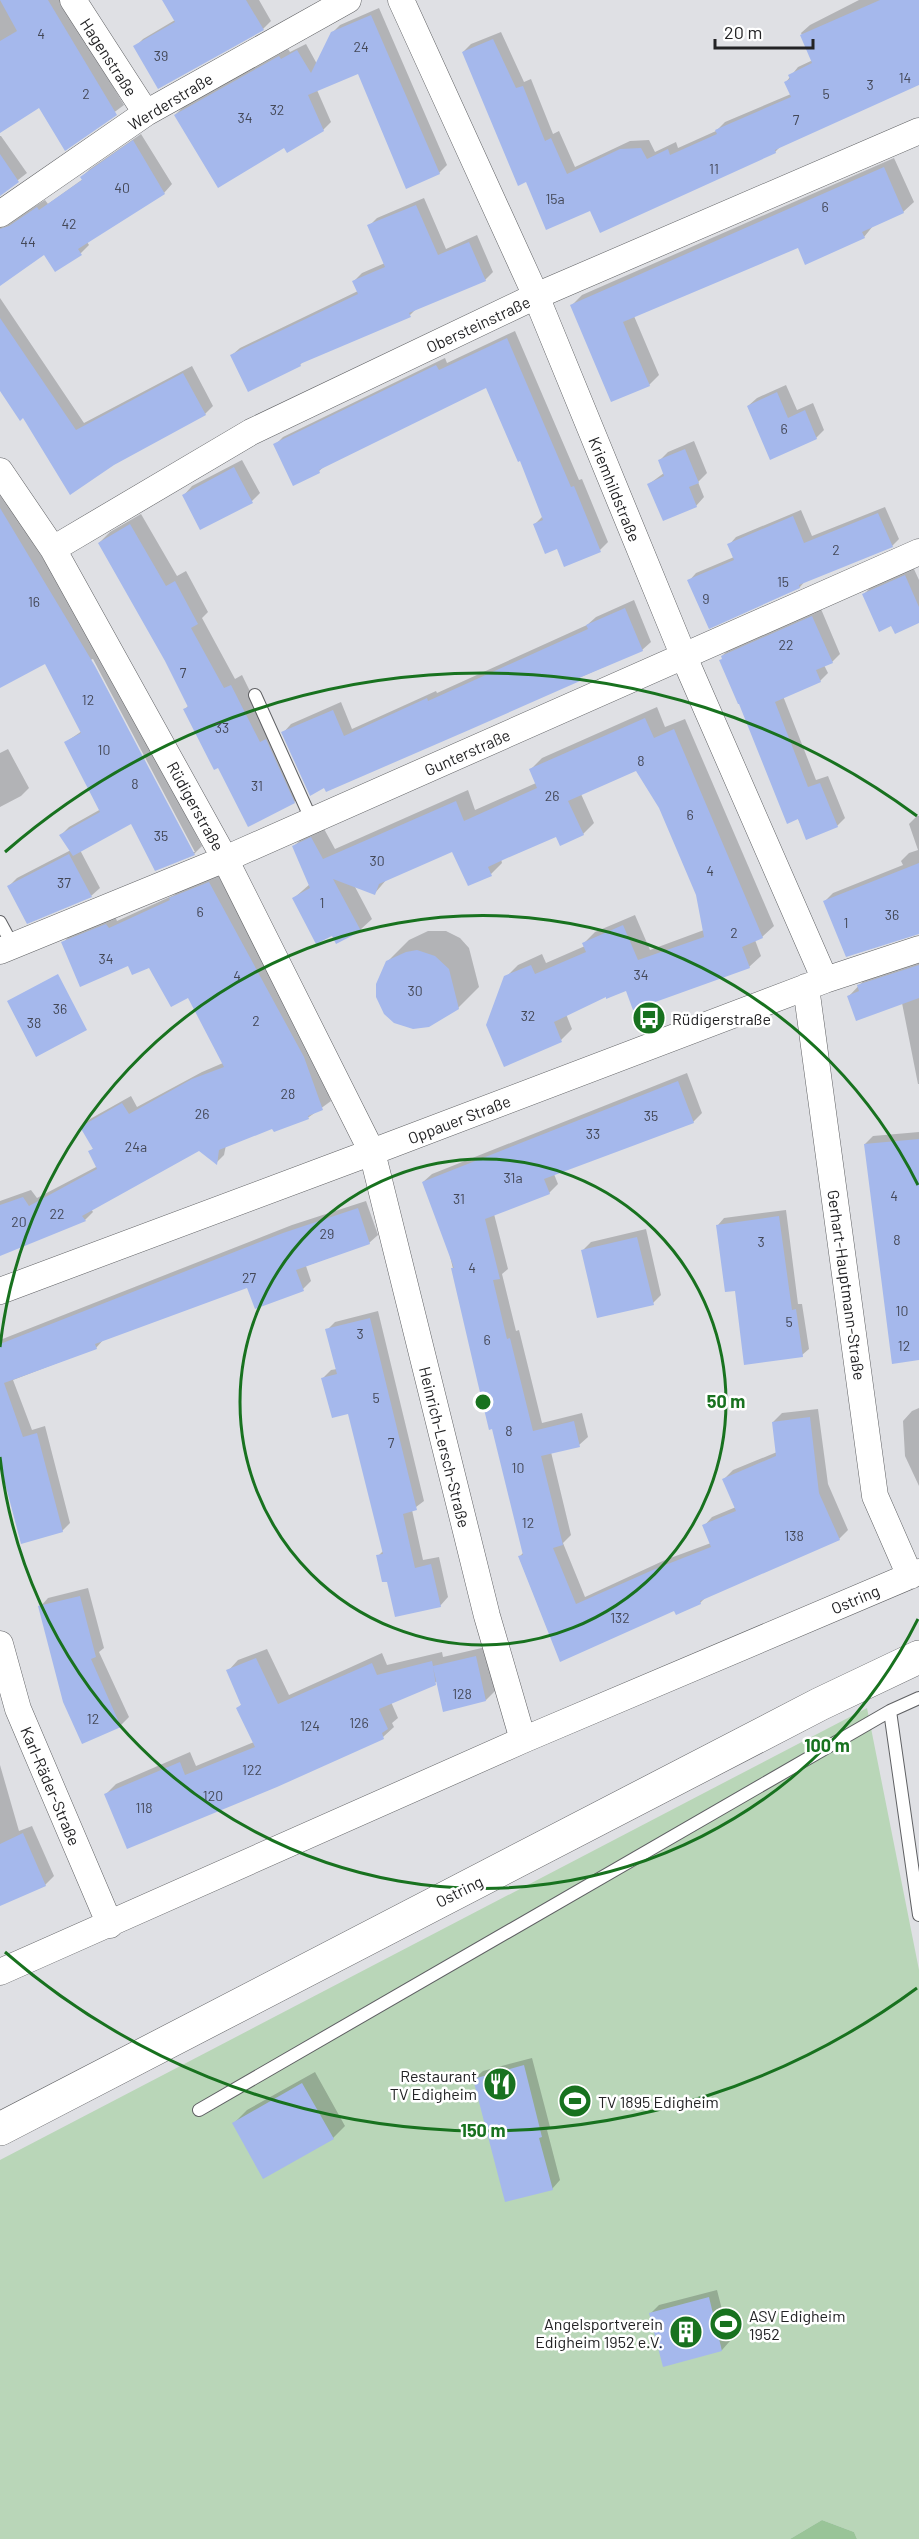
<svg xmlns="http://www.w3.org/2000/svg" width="919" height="2539" font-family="Barlow,sans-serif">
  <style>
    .green { fill: #b9d6b8 }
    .water { fill: #99c498 }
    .shadow { fill: #0003; fill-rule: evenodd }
    .building { fill: #a5b8ec }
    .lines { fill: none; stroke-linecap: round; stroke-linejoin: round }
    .lane-casing { stroke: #5f6063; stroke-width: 14 }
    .street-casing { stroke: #5f6063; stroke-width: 27 }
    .secondary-casing { stroke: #5f6063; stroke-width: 34 }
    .lane { stroke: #fff; stroke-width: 12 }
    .street { stroke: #fff; stroke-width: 26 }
    .secondary { stroke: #fff; stroke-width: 33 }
    .ring { fill: none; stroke: #18721f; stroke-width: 3 }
    .labels { text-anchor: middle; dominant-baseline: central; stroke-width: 5; stroke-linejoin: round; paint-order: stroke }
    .number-label { font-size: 14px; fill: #444857 }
    .street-label { font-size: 16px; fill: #232325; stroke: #fff }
    .poi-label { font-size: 16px; fill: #232325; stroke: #fff; text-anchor: start }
    .centre { fill: #18721f; stroke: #fff; stroke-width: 3 }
    .ring-label { font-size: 18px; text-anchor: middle; font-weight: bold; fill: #18721f; stroke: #fff; stroke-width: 5; stroke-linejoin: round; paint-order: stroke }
  </style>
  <rect width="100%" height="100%" fill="#dfe0e4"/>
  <path class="green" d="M867,1708L919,1970V2539H857L854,2532L822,2520L790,2539H0V2160Z"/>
  <path class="water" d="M822,2520L854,2532L857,2539H790Z"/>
  <path class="shadow" d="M0,0H62L124,105L65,149L40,106L0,97Z
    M163,0H259L271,21L263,29L135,47L143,39L175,20Z
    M859,0H919V83L783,144L775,152L591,209L527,180L463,52L471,44L501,32L524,82L531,79L553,134L559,131L575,167L630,141L649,140L655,152L676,142L678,148L716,131L725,122L791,94L786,82L798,67L813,60L801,33L810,25Z
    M379,8L447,165L439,173L359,72L317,90L331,122L323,130L284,146L175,115L183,107L288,49L290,52L306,44L317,64L332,33L340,25Z
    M141,134L172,184L164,193L87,242L89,245L81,253L55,270L45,253L0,284V218L11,221L45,200L48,204L83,179L82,177L90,169Z
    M1,136L27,173L0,194V136Z
    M894,158L914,202L903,212L873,226L864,237L798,246L634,316L659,375L649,385L572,305L582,295Z
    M424,198L446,249L477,235L493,272L485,280L417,308L410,315L304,360L300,365L232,355L240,348L358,291L354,281L362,273L385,263L369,226L377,218Z
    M0,298L84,423L192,366L213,406L205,414L114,464L24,416L0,388Z
    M515,331L579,480L582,479L608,542L600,550L557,547L535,524L543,516L521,459L487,386L326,465L319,471L275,445L283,437L445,358L447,363Z
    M786,385L797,410L813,403L824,430L816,438L748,406L757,398Z
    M694,441L707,473L698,482L704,497L696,506L649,484L664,473L659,461L668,452Z
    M242,460L260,493L252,501L184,495L192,486Z
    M0,491L41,555L103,658L202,846L194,854L132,822L80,850L100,888L91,896L9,886L17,878L71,850L61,835L69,827L101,809L66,742L82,731L45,662L0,638ZM93,659L195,852H192L90,660Z
    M885,507L899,539L892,546L806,580L800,587L709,627L689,581L696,573L734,557L729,545L736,537L801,510L812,536Z
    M141,514L177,576L186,571L208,612L202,618L235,679L242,675L270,732L305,791L294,802L219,766L185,709L189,705L167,661L99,543L110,532Z
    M913,567L919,580V622L892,624L864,594L872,586Z
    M634,600L651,642L642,650L326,790L283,733L291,724L341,702L352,729L436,691L437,693L587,625L596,617Z
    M821,609L840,654L832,662L824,665L828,673L820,681L783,696L816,780L828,776L845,818L837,826L807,838L722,656L730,648Z
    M657,707L665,727L685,719L774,926L762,937L755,940L761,956L749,967L627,989L606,995L566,1014L572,1029L561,1040L506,977L518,965L542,954L546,963L585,946L584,943L595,932L635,915L650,950L704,930L697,895L660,807L637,769L581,794L594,823L583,834L556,835L501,859L502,863L491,874L453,850L387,879L375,893L354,885L372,919L360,930L332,934L294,898L310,884L294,846L306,835L323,827L335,849L468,790L475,810L536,783L531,769L542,758Z
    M8,749L29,788L21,796L0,807V753Z
    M917,816H919V928L825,901L833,893L903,865L901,861L909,853L918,850L909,824Z
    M218,875L311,1049L331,1101L309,1117L274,1130L273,1127L226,1145L224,1155L216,1163L199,1149L91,1209L93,1212L85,1220L0,1255V1201L31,1190L37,1198L98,1166L89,1152L94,1148L82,1127L90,1119L131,1096L137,1107L202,1072L223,1063L188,996L149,966L128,964L63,943L71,934L115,916L117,921L174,895L179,890Z
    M428,931H446L460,938L469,948L479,987L458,1008L387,962L409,940Z
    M919,960V1084H918L902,1003L849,996L867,977Z
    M687,1073L702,1113L693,1122L554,1174L558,1184L549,1193L494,1214L508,1269L502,1274L516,1331L519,1330L542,1423L582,1413L588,1437L579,1445L551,1452L571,1535L563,1543L585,1597L665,1560L711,1543L704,1526L712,1517L736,1507L724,1479L733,1470L777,1452L773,1422L782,1413L818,1409L828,1484L848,1530L839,1539L706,1597L700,1603L675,1609L560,1660L519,1557L524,1552L493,1427L490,1428L447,1243L423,1182L432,1174Z
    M919,1132V1358L865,1144L873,1136Z
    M366,1201L378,1235L369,1243L306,1266L311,1281L303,1289L248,1286L104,1339L96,1348L13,1380L32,1430L45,1426L70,1523L62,1531L0,1459V1340L292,1225Z
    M786,1210L798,1304H802L809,1349L802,1355L736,1289L718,1225L724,1218Z
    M646,1229L661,1295L653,1303L582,1251L591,1242Z
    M378,1311L424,1501L412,1510L423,1560L439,1557L448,1597L440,1606L389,1580L378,1556L384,1550L349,1413L323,1378L331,1370L337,1369L327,1330L335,1322Z
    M919,1408V1486L905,1456L903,1421L912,1411Z
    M88,1588L104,1648L99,1652L129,1717L120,1726L40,1607L48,1598Z
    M486,1647L496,1690L486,1700L438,1681L391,1702L398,1718L392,1723L394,1727L383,1737L106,1794L116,1784L190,1752L196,1766L254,1742L238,1708L243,1703L228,1671L238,1660L267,1649L289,1695L382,1653L387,1665L442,1652L443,1657Z
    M0,1765L19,1831L32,1826L54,1876L45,1885L0,1893Z
    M532,2058L550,2127L547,2130L560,2180L552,2189L474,2079L483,2071Z
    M315,2072L345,2126L333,2138L234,2123L247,2110Z
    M717,2290L730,2341L722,2350L664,2365L651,2313L659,2305Z"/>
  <path class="building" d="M0,0H48L117,115L65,151L39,108L0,133V41L17,31Z
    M162,0H246L264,30L158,89L133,46L175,22Z
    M880,0H919V85L775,150L776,153L600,233L590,211L546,230L526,182L518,186L462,52L493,39L516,88L523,86L545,141L551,138L567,174L620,149L641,148L647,159L668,149L670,155L717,134L715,130L791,97L784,82L790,79L788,75L812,63L800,35Z
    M371,15L440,174L406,189L358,74L308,95L324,131L287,153L284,148L218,188L174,115L279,56L281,59L297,50L311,73L331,32Z
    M133,140L165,194L78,249L82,255L55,272L44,255L0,286V229L9,226L37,207L39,210L82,180L80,177Z
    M0,154L19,182L0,196Z
    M884,167L904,213L862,232L865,238L805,265L798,248L623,322L650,386L611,402L570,305Z
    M416,205L438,255L469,242L486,281L409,313L411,317L300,364L301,366L248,392L230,355L358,294L352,281L385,267L367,225Z
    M0,318L76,430L183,373L206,415L114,465L70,495L23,418L20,421L0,391Z
    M507,338L571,487L574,486L601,552L564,567L557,549L545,554L533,524L543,520L520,461L518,462L486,388L319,470L320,473L293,486L273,444L436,365L439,370Z
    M777,392L788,418L805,410L817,439L770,460L747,406Z
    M685,449L699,483L689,487L697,507L663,521L647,484L664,476L658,460Z
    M234,467L253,503L200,530L182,495Z
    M0,508L95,666L195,855L155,871L131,824L73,856L59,835L100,812L64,742L81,733L45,664L0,688Z
    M878,513L893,547L799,585L800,588L709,629L687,580L734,560L727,544L793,516L804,543Z
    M130,524L166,586L175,581L198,624L191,628L224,688L231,685L260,742L266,739L295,803L248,827L218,768L214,770L183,709L188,707L165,661L98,543Z
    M905,575L919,607V623L895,634L891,626L879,632L862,594Z
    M625,608L643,651L579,678L580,681L469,730L326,792L324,788L310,796L281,732L333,710L344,736L427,698L428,701L588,629L586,625Z
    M812,616L833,663L816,670L821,682L775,702L808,787L820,783L838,827L806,840L798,819L787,824L739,704H738L719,660L722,659L721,656Z
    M645,718L654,738L674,729L737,877L763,938L742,947L750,968L633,1010L626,991L606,999V997L554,1022L562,1042L504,1067L486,1025L504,976L531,965L535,974L586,952L582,943L623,925L638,960L704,937L696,895L659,808L636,771L568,801L584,835L560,846L556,837L505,859L488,867L492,876L468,886L452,852L379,884L375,895L333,879L361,931L336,944L332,936L316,944L292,898L310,888L292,846L311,837L323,859L456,801L464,821L537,788L529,769Z
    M69,854L92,897L27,924L7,886Z
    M919,863V934L846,957L823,901Z
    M209,882L304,1057L323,1110L308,1116L309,1119L274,1132L272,1129L219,1150L217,1165L199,1151L82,1216L86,1221L0,1256V1205L23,1197L29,1206L97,1169L88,1151L93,1149L80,1127L122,1103L129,1114L192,1079L224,1067L188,998L171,1007L149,968L132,975L128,966L80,987L61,942L106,924L109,928L170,900L169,898Z
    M417,950L435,956L449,969L459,1009L429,1027L413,1029L394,1023L384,1014L376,997V984L386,961L406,952Z
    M919,965V998L856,1021L847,996L859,991L857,985Z
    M58,974L87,1030L36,1057L7,1001Z
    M678,1081L694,1123L544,1179L550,1194L485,1219L500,1279L493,1280L507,1339L510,1338L533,1431L574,1421L580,1447L541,1456L563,1545L553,1548L576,1604L655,1569L711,1547L702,1525L736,1511L722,1479L776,1456L772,1422L810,1417L819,1493L840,1540L700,1601L701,1604L676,1615L674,1611L560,1662L518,1556L523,1555L492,1429L489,1430L478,1384L451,1268H454L422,1182Z
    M919,1139V1360L892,1364L864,1144Z
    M358,1208L370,1244L296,1270L304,1291L255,1309L247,1288L95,1344L97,1349L4,1383L23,1437L37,1433L63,1532L21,1544L0,1464V1344L283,1233Z
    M779,1216L792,1310L796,1309L803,1357L744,1365L735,1291L725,1292L716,1225Z
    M637,1237L654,1305L597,1318L581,1250Z
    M370,1318L417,1510L403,1514L415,1568L431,1564L441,1607L395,1617L387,1582H382L376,1555L383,1554L348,1414L332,1418L321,1378L337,1374L325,1329Z
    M80,1596L96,1657L91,1659L121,1727L82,1744L63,1702L38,1606Z
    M476,1656L486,1701L443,1712L433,1667L436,1685L379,1709L388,1729L382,1733L384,1739L277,1787L127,1849L104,1794L180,1762L185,1775L255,1747L236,1708L241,1705L226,1670L256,1658L278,1704L372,1663L377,1675L432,1661L433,1666Z
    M23,1833L46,1886L0,1906V1844Z
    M524,2065L542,2137L539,2138L553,2190L505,2202L473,2079Z
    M302,2083L334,2139L263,2179L232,2123Z
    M709,2297L722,2351L663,2367L649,2313Z"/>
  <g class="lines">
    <defs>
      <path id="lane" d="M255,695L312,821
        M0,922L13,946
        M890,1711L919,1915
        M199,2110L890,1711L919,1698"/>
      <path id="street" d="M73,0L146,113
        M401,0L536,296L684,657L825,980
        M0,214L146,113L348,0
        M0,471L53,549L225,859L372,1152L487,1616L523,1740
        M53,549L251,432L536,296L919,131
        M0,951L225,859L919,552
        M806,987L875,1496L910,1576
        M0,1291L372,1152L825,980L919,949
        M0,1644L18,1709L110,1925
        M0,1972L523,1740L919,1572"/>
      <path id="secondary" d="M0,2129L820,1704L919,1657"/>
    </defs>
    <use href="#lane" class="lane-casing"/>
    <use href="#street" class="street-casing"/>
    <use href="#secondary" class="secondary-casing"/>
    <use href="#lane" class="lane"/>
    <use href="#street" class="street"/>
    <use href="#secondary" class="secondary"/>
  </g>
  <g class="ring">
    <circle cx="483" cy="1402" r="243"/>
    <path d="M918 1619A486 486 0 0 1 0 1457M0 1347A486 486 0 0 1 918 1185"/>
    <path d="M917 1988A729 729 0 0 1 5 1952M5 852A729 729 0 0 1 917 816"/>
  </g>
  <defs>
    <symbol id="bus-disc" viewBox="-11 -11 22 22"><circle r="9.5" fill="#18721f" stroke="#fff"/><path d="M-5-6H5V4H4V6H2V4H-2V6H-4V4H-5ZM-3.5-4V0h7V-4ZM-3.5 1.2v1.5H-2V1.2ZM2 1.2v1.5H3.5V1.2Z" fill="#fff"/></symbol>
    <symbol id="restaurant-disc" viewBox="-11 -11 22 22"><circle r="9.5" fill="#18721f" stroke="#fff"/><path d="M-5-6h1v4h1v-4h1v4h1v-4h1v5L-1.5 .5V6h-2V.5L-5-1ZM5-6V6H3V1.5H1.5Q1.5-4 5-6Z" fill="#fff"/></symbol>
    <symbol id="stadium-disc" viewBox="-11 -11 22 22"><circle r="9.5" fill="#18721f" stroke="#fff"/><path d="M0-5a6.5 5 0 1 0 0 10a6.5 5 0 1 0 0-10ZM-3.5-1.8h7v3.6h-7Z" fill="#fff"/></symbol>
    <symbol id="building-disc" viewBox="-11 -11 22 22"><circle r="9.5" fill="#18721f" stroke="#fff"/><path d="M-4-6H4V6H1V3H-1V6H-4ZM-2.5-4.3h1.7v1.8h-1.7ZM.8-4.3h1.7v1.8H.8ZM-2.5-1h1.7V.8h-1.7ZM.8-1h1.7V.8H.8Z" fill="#fff"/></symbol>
  </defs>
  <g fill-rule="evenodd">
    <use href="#bus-disc" x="630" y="999" width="38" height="38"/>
    <use href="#restaurant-disc" x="481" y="2065" width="38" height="38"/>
    <use href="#stadium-disc" x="556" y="2082" width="38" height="38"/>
    <use href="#stadium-disc" x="707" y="2305" width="38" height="38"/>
    <use href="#building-disc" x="667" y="2313" width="38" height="38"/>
  </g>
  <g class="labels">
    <g class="number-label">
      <text x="41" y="33">4</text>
      <text x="361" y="46">24</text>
      <text x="161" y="55">39</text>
      <text x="905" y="77">14</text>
      <text x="870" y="84">3</text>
      <text x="86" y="93">2</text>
      <text x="826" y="93">5</text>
      <text x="277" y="109">32</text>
      <text x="245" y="117">34</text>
      <text x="796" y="119">7</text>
      <text x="714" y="168">11</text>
      <text x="122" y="187">40</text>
      <text x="555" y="198">15a</text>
      <text x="825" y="206">6</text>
      <text x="69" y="223">42</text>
      <text x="28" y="241">44</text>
      <text x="784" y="428">6</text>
      <text x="836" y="549">2</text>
      <text x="783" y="581">15</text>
      <text x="706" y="598">9</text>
      <text x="34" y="601">16</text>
      <text x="786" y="644">22</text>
      <text x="183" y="672">7</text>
      <text x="88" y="699">12</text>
      <text x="222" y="727">33</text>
      <text x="104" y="749">10</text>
      <text x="641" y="760">8</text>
      <text x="135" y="783">8</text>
      <text x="257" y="785">31</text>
      <text x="552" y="795">26</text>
      <text x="690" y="814">6</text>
      <text x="161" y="835">35</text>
      <text x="377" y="860">30</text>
      <text x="710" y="870">4</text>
      <text x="64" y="882">37</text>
      <text x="322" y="902">1</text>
      <text x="200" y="911">6</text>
      <text x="892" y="914">36</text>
      <text x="846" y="922">1</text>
      <text x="734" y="932">2</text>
      <text x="106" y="958">34</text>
      <text x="641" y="974">34</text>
      <text x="237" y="975">4</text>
      <text x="415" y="990">30</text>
      <text x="60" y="1008">36</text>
      <text x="528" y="1015">32</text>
      <text x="256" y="1020">2</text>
      <text x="34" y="1022">38</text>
      <text x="288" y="1093">28</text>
      <text x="202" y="1113">26</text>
      <text x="651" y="1115">35</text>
      <text x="593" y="1133">33</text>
      <text x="136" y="1146">24a</text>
      <text x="513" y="1177">31a</text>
      <text x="894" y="1195">4</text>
      <text x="459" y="1198">31</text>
      <text x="57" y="1213">22</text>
      <text x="19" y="1221">20</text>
      <text x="327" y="1233">29</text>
      <text x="897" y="1239">8</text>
      <text x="761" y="1241">3</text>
      <text x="472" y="1267">4</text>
      <text x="249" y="1277">27</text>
      <text x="902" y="1310">10</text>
      <text x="789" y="1321">5</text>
      <text x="360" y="1333">3</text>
      <text x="487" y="1339">6</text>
      <text x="904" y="1345">12</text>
      <text x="376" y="1397">5</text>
      <text x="509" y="1430">8</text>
      <text x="391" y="1442">7</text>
      <text x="518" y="1467">10</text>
      <text x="528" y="1522">12</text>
      <text x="794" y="1535">138</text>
      <text x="620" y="1617">132</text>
      <text x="462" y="1693">128</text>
      <text x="93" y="1718">12</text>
      <text x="359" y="1722">126</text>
      <text x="310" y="1725">124</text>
      <text x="252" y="1769">122</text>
      <text x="213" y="1795">120</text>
      <text x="144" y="1807">118</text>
    </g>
    <g class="street-label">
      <text transform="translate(109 57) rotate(57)">Hagenstraße</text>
      <text transform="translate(170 101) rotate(-31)">Werderstraße</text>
      <text transform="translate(478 324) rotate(-25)">Obersteinstraße</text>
      <text transform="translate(615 489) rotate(68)">Kriemhildstraße</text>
      <text transform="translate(467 752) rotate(-24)">Gunterstraße</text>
      <text transform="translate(196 806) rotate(61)">Rüdigerstraße</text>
      <text transform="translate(459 1119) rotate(-21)">Oppauer Straße</text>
      <text transform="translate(847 1285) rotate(82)">Gerhart-Hauptmann-Straße</text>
      <text transform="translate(445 1447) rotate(76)">Heinrich-Lersch-Straße</text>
      <text transform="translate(855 1599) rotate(-23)">Ostring</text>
      <text transform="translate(51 1786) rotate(67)">Karl-Räder-Straße</text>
      <text transform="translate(459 1891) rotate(-27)">Ostring</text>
    </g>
    <g class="poi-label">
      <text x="672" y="1018">Rüdigerstraße</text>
      <text x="477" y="2075" text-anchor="end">Restaurant<tspan x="477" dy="18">TV Edigheim</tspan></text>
      <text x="598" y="2101">TV 1895 Edigheim</text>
      <text x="749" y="2315">ASV Edigheim<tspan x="749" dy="18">1952</tspan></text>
      <text x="663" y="2323" text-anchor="end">Angelsportverein<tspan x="663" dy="18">Edigheim 1952 e.V.</tspan></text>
    </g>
  </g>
  <circle cx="483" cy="1402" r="9" class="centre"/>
  <g class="ring-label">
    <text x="726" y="1408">50 m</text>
    <text x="827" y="1752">100 m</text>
    <text x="483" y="2137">150 m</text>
  </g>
  <path d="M715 39v9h98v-9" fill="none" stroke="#232325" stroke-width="3"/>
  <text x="724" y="39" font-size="18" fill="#232325" stroke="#ffffff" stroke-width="4.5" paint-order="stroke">20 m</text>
</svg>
